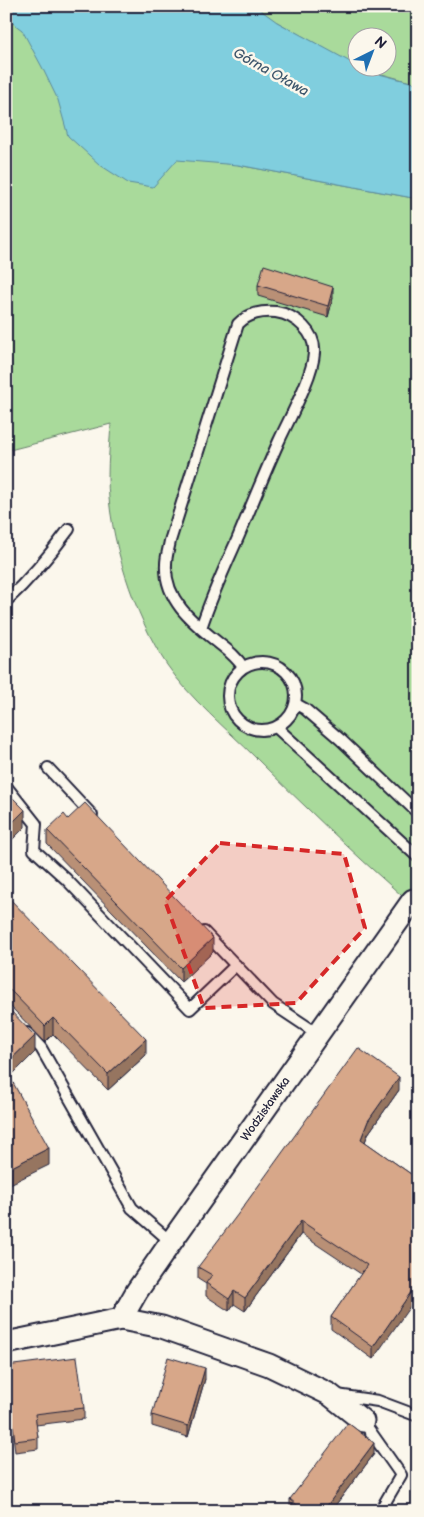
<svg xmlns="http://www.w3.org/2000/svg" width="424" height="1517" font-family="'Balsamiq Sans',sans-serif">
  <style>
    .green { fill: #a9da9b; stroke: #667e6b }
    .water { fill: #80cede; stroke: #5a899d }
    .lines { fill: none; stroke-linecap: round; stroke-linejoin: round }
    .service-casing { stroke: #22223b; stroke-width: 14 }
    .minor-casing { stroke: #22223b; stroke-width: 25 }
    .service { stroke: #fbf7ec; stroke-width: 10 }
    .minor { stroke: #fbf7ec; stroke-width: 21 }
    .wall { fill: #b99076; stroke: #22223b }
    .shaded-wall { fill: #967560; stroke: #22223b }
    .building { fill: #d7a789; stroke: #22223b }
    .marked { fill: #d62828; fill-opacity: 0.2; stroke: #d62828; stroke-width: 4; stroke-dasharray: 10 6; stroke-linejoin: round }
    .labels { text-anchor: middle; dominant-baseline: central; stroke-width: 5; stroke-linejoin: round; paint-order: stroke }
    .street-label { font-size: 12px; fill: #22223b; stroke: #fbf7ec }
    .water-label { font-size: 14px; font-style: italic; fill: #3e566c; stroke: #fbf7ec }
  </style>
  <rect width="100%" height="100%" fill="#fbf7ec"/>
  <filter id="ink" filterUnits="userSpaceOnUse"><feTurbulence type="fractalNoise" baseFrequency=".02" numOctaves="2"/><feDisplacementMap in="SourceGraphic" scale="10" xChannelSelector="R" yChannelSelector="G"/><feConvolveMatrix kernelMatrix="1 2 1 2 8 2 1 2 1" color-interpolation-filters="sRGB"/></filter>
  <g filter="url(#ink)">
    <path class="green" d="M6,6L238,165L418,199V904L403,894L401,895C351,851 303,805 256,758C226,728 191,700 167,665C134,616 108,536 108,477C108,459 110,441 111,424L6,451Z
      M196,6H418V84L360,68H386V38H356V66L277,22Z"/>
    <path class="water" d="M6,6H255L277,22L356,65V68L418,84V199L238,165L177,160L153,187L128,183L100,165L68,136L58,100L42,67L22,30L6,18Z"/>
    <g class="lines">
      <defs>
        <path id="service" d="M6,601C30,579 50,555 69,529
          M201,628C211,597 224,569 237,540C251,507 264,474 279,441C289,419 313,376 314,353C316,333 296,315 276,312C261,311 249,313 238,324L170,541C169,548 166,556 166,564C164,599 191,621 216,641C227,650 235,655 243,667
          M228 696a34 34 0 1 1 68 0a34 34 0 1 1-68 0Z
          M296,704L305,709L341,740L418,813
          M276,727L418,857
          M48,768L92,815
          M6,786L36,824L34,850L66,879L190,1009L236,965
          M204,932L273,1004L318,1034
          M27,1033L41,1048L132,1208L171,1242
          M337,1395L378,1401L418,1416
          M363,1421L401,1475L380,1511"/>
        <g id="minor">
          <path id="s1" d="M121,1319L137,1291L171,1242L413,900"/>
          <path d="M6,1343L121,1319L162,1327L269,1365L329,1394L363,1421"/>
        </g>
      </defs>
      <use href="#service" class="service-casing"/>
      <use href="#minor" class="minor-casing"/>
      <use href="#service" class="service"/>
      <use href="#minor" class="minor"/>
    </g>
    <path class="wall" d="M258,285L333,298L328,317L258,296Z
      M68,819L213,952L181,982L47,844V830Z
      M6,895L146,1055L108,1090L53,1034L45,1042L11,1007L6,1006Z
      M399,1090L368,1134L365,1142L418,1179L373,1359L331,1329V1317L361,1274L301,1234L245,1311L234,1304L229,1311L206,1296V1284L198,1279V1267Z
      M6,1366L84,1408V1419L36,1425L38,1438V1449L15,1452L6,1378Z
      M205,1379L188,1437L152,1426V1415Z
      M374,1454L331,1511L290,1510V1499Z"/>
    <path class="shaded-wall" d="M333,287V298L328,317V306Z
      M25,810V827L6,846V829Z
      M213,938V952L181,982V968Z
      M53,1018V1034L45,1042V1026Z
      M35,1036V1052L6,1081V1064Z
      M146,1039V1055L108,1090V1074Z
      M399,1077V1090L368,1134L361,1152V1139L368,1121Z
      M49,1148V1165L6,1186V1170Z
      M301,1221V1234L245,1311V1298Z
      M418,1282V1295L373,1359V1347Z
      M234,1291V1304L229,1311V1299Z
      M205,1368V1379L188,1437V1426Z
      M374,1443V1454L331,1511H323Z"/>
    <path class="building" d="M264,265L333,287L328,306L258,285Z
      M6,791L25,810L6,829Z
      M85,803L213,938L181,968L47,830L64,814L68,819Z
      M6,895L146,1039L108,1074L53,1018L45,1026L11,991L6,989Z
      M6,1006L35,1036L6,1064Z
      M358,1048L399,1077L368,1121L361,1139L418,1179V1282L373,1347L331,1317L367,1265L301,1221L245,1298L234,1291L229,1299L206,1283L212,1275L198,1267L238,1214Z
      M6,1070L49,1148L6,1170Z
      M77,1357L84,1408L35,1414L38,1438L15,1441L6,1366Z
      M168,1357L205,1368L188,1426L152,1415Z
      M348,1423L374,1443L323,1511H304L290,1499Z"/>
  </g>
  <path class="marked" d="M220,843L344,854L365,928L296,1003L204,1008L165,901Z"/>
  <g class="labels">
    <g class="street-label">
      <text stroke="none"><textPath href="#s1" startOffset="255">Wodzisławska</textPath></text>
    </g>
    <g class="water-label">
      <text transform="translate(271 72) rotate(29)">Górna Oława</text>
    </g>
  </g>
  <rect width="424" height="1517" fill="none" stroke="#fbf7ec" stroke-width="25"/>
  <rect x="12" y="12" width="399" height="1492" fill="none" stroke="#22223b" stroke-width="2" filter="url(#ink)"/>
  <g transform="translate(372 52) rotate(42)"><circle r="24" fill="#fbf7ec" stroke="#a4a2a5"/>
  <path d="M0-4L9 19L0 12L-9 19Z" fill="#1f6fb2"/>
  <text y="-8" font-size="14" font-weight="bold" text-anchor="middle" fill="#22223b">N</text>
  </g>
</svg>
